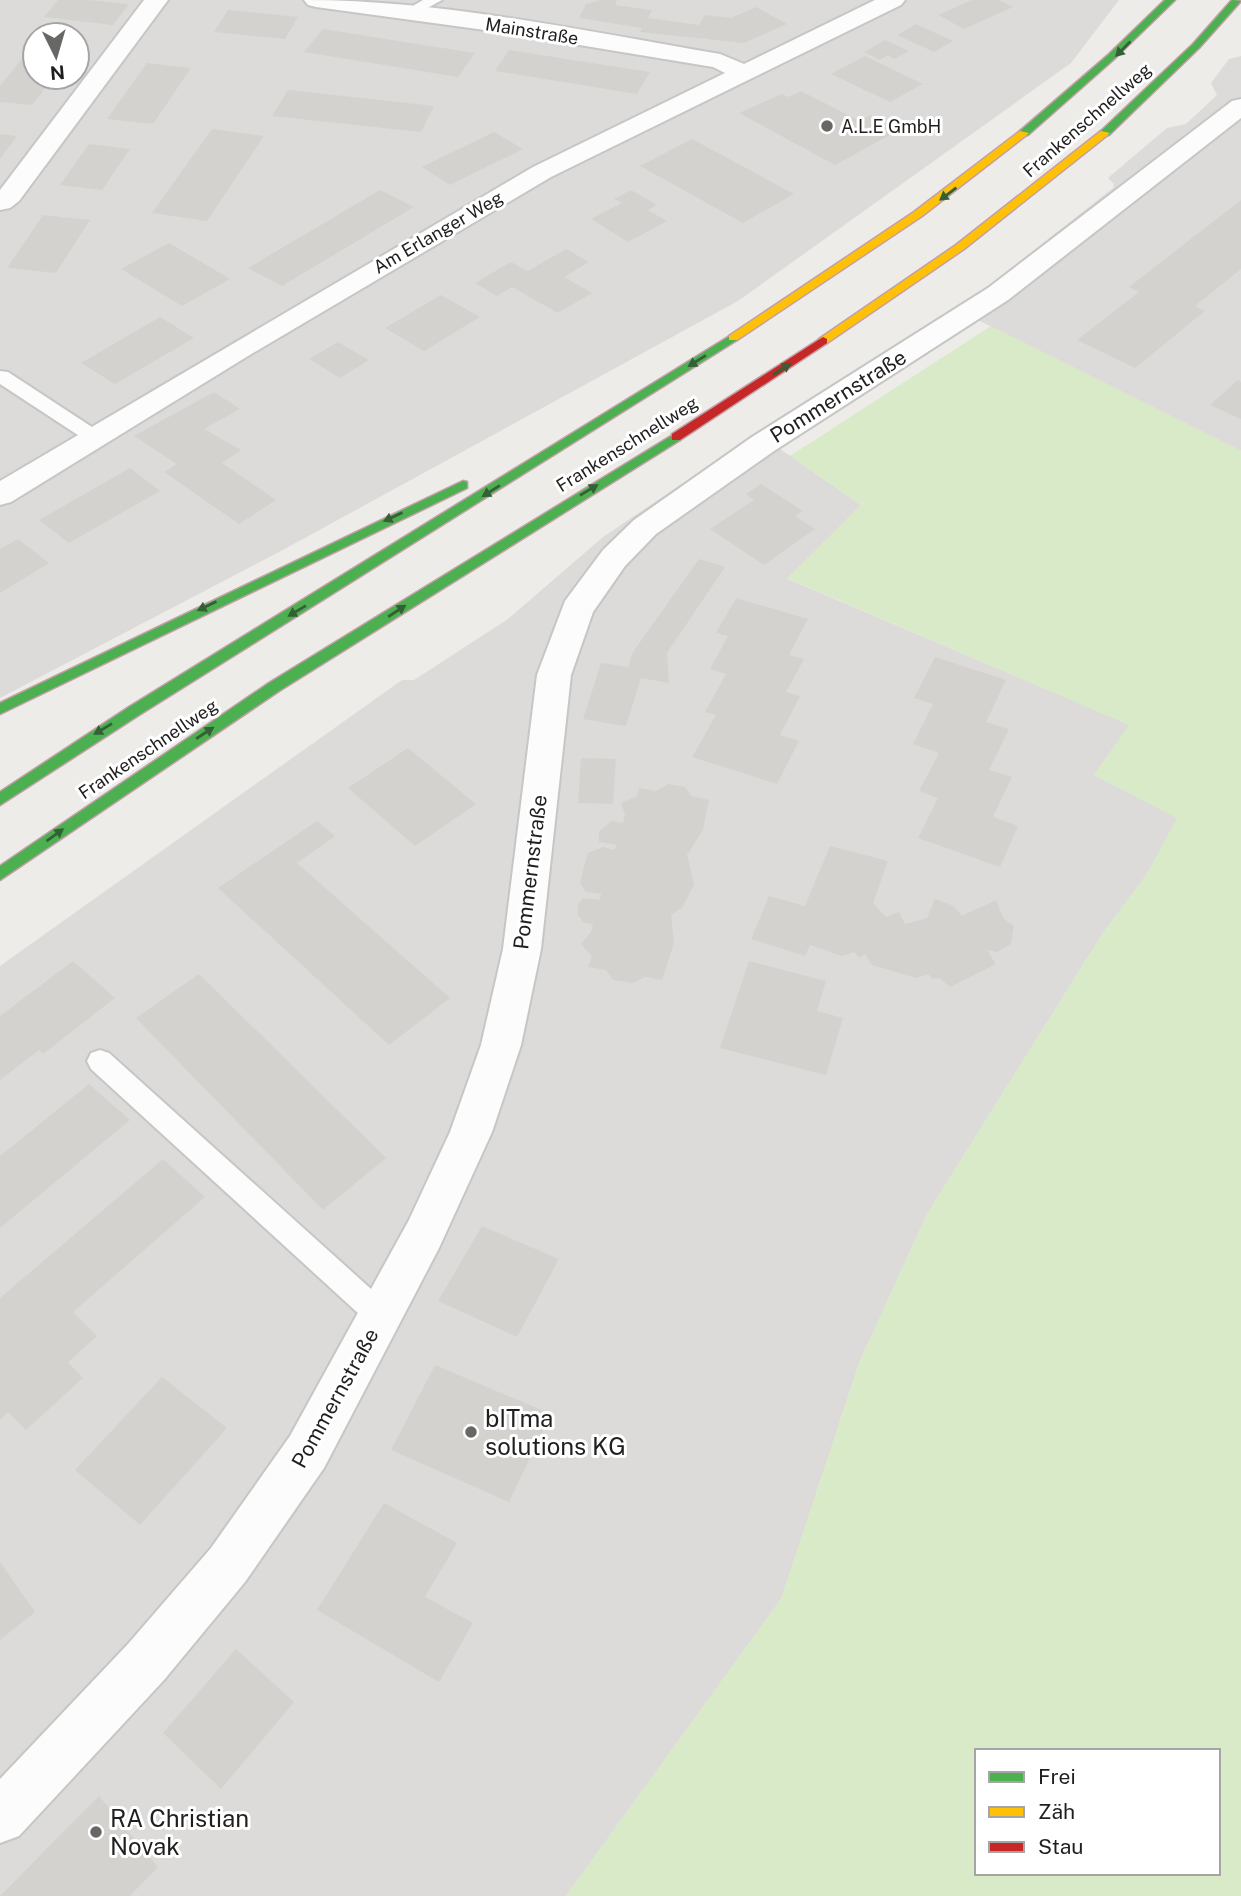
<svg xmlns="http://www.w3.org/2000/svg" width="1241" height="1896" font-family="'Public Sans',sans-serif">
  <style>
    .residential { fill: #dcdbd9; fill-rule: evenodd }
    .grass { fill: #d8eac7; fill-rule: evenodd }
    .building { fill: #d4d2cf }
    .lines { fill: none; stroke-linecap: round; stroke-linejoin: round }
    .lane-casing { stroke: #c6c6c4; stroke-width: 4 }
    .street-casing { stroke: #c6c6c4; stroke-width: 4 }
    .fast-casing { stroke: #c39fa8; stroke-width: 3 }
    .slow-casing { stroke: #c39fa8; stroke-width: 3 }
    .jam-casing { stroke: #c39fa8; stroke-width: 3 }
    .lane { fill: #fcfcfc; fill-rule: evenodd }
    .street { fill: #fcfcfc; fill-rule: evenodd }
    .fast { fill: #4caf50; fill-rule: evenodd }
    .slow { fill: #ffc107; fill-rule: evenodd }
    .jam { fill: #c62828; fill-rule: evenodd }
    .oneway { fill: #336035 }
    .poi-dot { fill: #676765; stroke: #fff; stroke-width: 2.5 }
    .labels { text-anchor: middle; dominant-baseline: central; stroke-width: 6; stroke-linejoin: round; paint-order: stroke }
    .far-street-label { font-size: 18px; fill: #1f1f1f; stroke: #fff }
    .far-poi-label { font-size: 18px; fill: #1f1f1f; stroke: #fff; text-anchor: start }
    .street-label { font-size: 21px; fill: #1f1f1f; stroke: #fff }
    .near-poi-label { font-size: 24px; fill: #1f1f1f; stroke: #fff; text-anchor: start }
  </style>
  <rect width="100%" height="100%" fill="#edece8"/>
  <path class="residential" d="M0,0H1119L1071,63L738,301L281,551L0,698ZM35,35H77V77H35Z
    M1241,56V451L954,308L973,298L1113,188L1114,184L1108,178L1167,128L1186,124L1217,95L1211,83L1229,59Z
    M757,433L861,505L788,579L1130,725L1094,775L1178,818L1147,874L1103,933L927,1214L860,1361L781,1599L566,1896H0V966L402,680H414L508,619L603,537Z"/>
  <path class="grass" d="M991,326L1241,451V1896H566L781,1599L860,1361L927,1214L1103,933L1147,874L1177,818L1094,775L1129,725L787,578L861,505L790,456ZM977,1751H1218V1873H977Z"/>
  <path class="building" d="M58,0H88L129,4L113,25L44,17Z
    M601,0H617L615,5L652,10L648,18L699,25L705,15L731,18L756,7L787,24L744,43L640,32L642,28L579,18L586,4Z
    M972,0H999L1013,7L964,29L938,15Z
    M228,10L298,17L285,39L214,32Z
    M916,24L953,41L934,52L897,35Z
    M323,29L398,41L475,53L458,77L304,52Z
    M885,40L909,51L894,59L888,55L880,60L864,52Z
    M33,45L35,77H54L32,105L0,102V86Z
    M509,50L579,61L650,72L637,94L495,71Z
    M865,56L923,84L890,102L831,74Z
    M147,63L191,68L153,124L107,119Z
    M288,90L434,106L421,132L272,116Z
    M801,91L860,121L870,115L899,130L835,165L739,113L782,94L788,97Z
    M212,129L264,136L207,221L152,213Z
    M494,132L523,149L450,185L422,167Z
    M0,134L17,136L0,159Z
    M692,139L794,194L743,223L640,166Z
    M89,144L130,149L102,190L60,185Z
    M380,190L414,207L282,286L248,268Z
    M631,190L657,205L648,210L667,221L628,242L591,219L622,203L614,199Z
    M1241,200V269L1195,306L1205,311L1135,368L1077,340L1139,292L1129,287Z
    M43,215L90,220L56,273L7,268Z
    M169,243L230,279L182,306L121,269Z
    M566,249L589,262L564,277L592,293L558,313L512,287L497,296L475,283L511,262L528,271Z
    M441,295L480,317L424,351L385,328Z
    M160,317L194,338L115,384L81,363Z
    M338,342L369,360L340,378L309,359Z
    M1238,380L1241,382V419L1210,405Z
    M214,392L240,409L204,429L241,450L222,463L276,500L239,524L164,472L177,464L134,436Z
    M130,468L160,491L69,543L39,520Z
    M761,484L803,511L795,516L815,529L764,565L710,529L754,500L746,494Z
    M18,539L49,563L0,593V549Z
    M699,559L725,567L667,653L669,683L641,678L626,726L583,719L601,663L628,667L633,652Z
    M736,598L808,619L789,655L804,659L786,692L800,696L780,735L799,741L777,784L692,757L716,715L705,712L726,674L710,669L728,636L716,633Z
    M935,657L1006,680L986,722L1009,729L989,770L1012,777L993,817L1018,826L1000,867L918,838L938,798L919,791L939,753L913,744L933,704L914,698Z
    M408,748L476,804L415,846L348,788Z
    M581,758L616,759L613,804L578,803Z
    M668,784L685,787L691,796L709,800L703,830L687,855L694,884L683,907L671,915L674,943L662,980L645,977L633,983L613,980L606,970L588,967L592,956L581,944L591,932L593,924L584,923L578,915V905L583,898L600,900L601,894L586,892L580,883L584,867L588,853L603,847L614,850L617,845L599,842V831L612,821L623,823L625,815L621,803L637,796L639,788L656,791Z
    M317,821L335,836L297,863L450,998L389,1045L218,888Z
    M830,846L888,861L873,903L886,917L899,912L905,924L927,918L935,899L954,906L962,916L996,900L1004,919L1014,926L1011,944L997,952L987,950L996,964L950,987L939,978L933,979L928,974L917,978L872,965L865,954L859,958L854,952L842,956L810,945L805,956L751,939L769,896L805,906Z
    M73,961L115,998L43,1054L39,1050L0,1080V1016Z
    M749,961L826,981L817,1011L843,1018L826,1075L720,1048Z
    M199,974L386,1158L323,1210L136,1018Z
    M89,1084L130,1120L0,1228V1156Z
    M163,1159L205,1197L73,1312L97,1336L68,1362L83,1378L26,1430L8,1412L0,1420V1298Z
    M482,1226L559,1259L517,1337L438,1301Z
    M435,1365L551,1414L509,1502L391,1450Z
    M162,1377L227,1428L140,1525L75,1470Z
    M384,1503L457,1543L425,1597L473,1623L439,1682L317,1610Z
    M0,1562L35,1612L0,1640Z
    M236,1649L294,1702L221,1789L163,1733Z
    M99,1796L158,1867L130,1896H0Z"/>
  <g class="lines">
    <defs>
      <path id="lane" d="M423,0H442L413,16L408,17L401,13Z
        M0,371L8,372L101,433L104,437L101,441H87L0,384Z
        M100,1050L109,1053L391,1307L395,1316L391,1325L381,1329L371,1325L91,1069L87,1061L91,1053Z"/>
      <path id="street" d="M144,0H168L19,201L10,208L0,210V190Z
        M304,0C444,0 583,31 720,54L744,64L875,0H905L901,5L551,177L248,356L11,502L0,505V481L533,167L725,73L713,67L507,33L316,7L308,5Z
        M1241,99V118L1008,300L774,451L656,534L625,566L593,612L571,675L541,949L521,1045L492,1132L439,1248L324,1468L245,1582L164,1680L19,1836L0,1843V1779L128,1644L211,1548L290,1436L409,1220L450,1132L481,1045L503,949L537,675L565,601L603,550L634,520L752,437L988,288L1232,101Z"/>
      <path id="fast" d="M1165,0H1175L1113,60L1028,135H1020V131L1107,56Z
        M1232,0L1241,1L1199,48L1109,135H1101V131L1193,44Z
        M733,334L739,338L737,340L139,715L0,805V792L129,707Z
        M676,433L680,434V440L279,691L0,880V866L269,683Z
        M463,481L467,482V488L0,714V703Z"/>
      <path id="slow" d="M1020,131L1029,133L922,216L737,340H729V336L914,212Z
        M1101,131L1110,133L964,249L827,343H819V339L956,245Z"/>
      <path id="jam" d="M823,337L827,339V343L680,440H672V434Z"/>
    </defs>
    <use href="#lane" class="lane-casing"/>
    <use href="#street" class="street-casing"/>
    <use href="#fast" class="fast-casing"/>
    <use href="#slow" class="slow-casing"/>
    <use href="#jam" class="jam-casing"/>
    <use href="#lane" class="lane"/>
    <use href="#street" class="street"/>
    <use href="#fast" class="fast"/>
    <use href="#slow" class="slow"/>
    <use href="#jam" class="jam"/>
  </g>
  <defs><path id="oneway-solid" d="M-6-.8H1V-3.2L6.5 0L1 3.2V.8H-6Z" transform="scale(1.75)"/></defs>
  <g class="oneway">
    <use href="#oneway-solid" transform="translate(1123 49) rotate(135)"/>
    <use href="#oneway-solid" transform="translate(948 194) rotate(143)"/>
    <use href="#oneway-solid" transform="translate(697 361) rotate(148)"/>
    <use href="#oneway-solid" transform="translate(782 369) rotate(-33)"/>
    <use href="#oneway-solid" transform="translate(589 490) rotate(-31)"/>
    <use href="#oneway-solid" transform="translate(491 491) rotate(148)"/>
    <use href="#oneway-solid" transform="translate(393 517) rotate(155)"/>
    <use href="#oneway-solid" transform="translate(207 606) rotate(154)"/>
    <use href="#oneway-solid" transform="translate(297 611) rotate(149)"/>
    <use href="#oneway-solid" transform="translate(397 611) rotate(-33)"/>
    <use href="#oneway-solid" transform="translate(103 729) rotate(149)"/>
    <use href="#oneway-solid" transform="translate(205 733) rotate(-33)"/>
    <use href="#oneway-solid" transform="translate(55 835) rotate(-36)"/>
  </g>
  <g class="poi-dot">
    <circle cx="827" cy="126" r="7"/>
    <circle cx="471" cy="1432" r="7"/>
    <circle cx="96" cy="1832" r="7"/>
  </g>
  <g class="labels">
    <g class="far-street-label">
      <text transform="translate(532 31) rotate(9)">Mainstraße</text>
      <text transform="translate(1087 120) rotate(-41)">Frankenschnellweg</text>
      <text transform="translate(438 232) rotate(-30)">Am Erlanger Weg</text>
      <text transform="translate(627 444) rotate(-32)">Frankenschnellweg</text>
      <text transform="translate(148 749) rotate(-34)">Frankenschnellweg</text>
    </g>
    <g class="far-poi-label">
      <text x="841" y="126">A.L.E GmbH</text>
    </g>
    <g class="street-label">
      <text transform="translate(838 396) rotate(-32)">Pommernstraße</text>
      <text transform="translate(530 872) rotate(-83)">Pommernstraße</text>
      <text transform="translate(335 1398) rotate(-61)">Pommernstraße</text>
    </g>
    <g class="near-poi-label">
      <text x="485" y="1418">bITma<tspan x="485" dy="28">solutions KG</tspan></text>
      <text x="110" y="1818">RA Christian<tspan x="110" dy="28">Novak</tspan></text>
    </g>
  </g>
  <rect x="975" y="1749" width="245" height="126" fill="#ffffff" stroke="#a5a5a5" stroke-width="2"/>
  <rect x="989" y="1772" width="35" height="10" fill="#4caf50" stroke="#a5a5a5" stroke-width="2"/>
  <text x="1038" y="1784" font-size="21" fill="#1f1f1f">Frei</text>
  <rect x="989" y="1807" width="35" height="10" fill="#ffc107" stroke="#a5a5a5" stroke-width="2"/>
  <text x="1038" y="1819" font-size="21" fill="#1f1f1f">Zäh</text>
  <rect x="989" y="1842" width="35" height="10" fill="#c62828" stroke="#a5a5a5" stroke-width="2"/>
  <text x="1038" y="1854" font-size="21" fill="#1f1f1f">Stau</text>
  <g transform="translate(56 56) rotate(175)"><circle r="33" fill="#ffffff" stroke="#a5a5a5" stroke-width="2"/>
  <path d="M0-5L12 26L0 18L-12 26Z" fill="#676765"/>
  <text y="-10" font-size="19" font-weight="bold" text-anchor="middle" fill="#1f1f1f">N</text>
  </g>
</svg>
